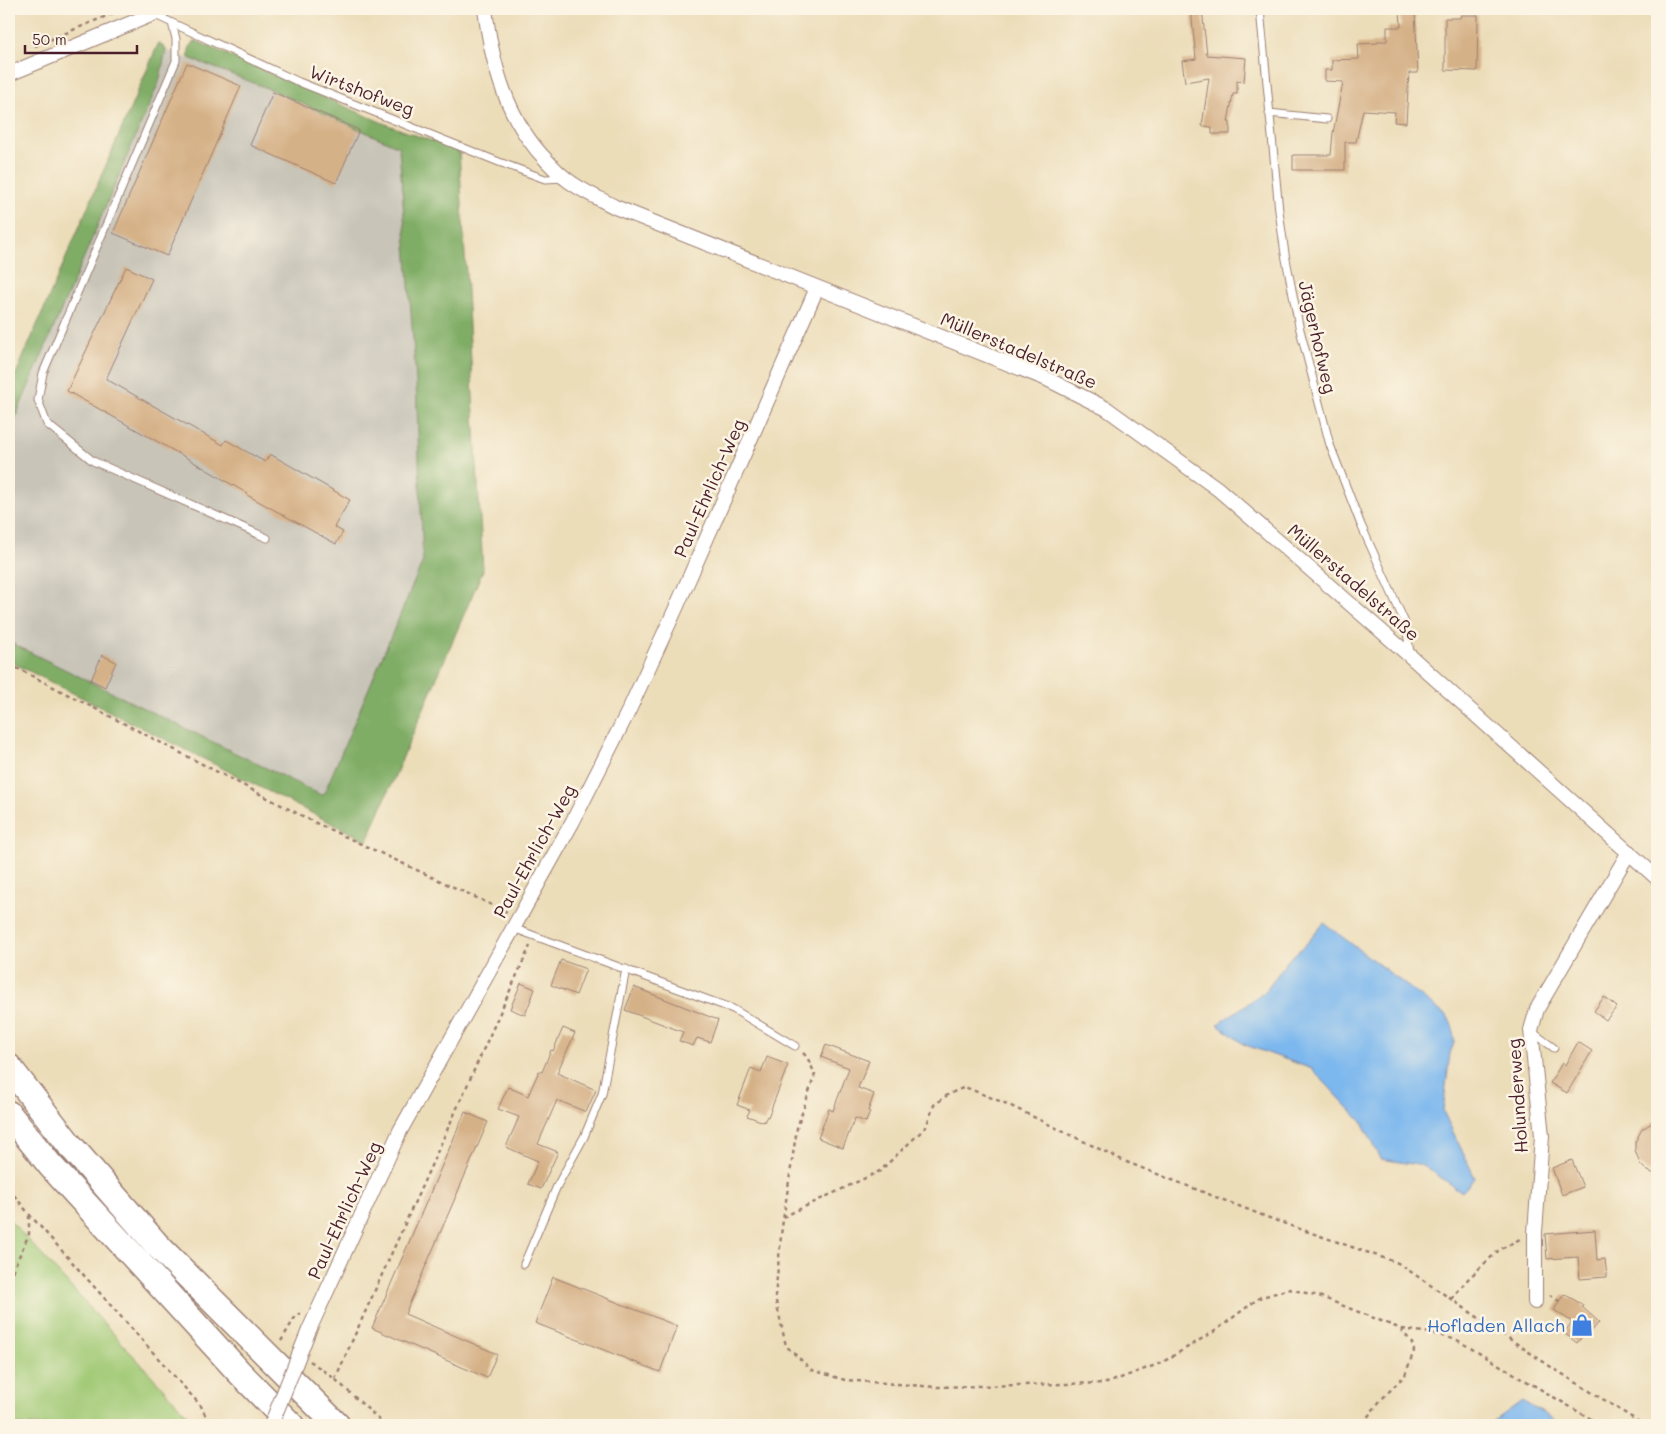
<svg xmlns="http://www.w3.org/2000/svg" width="1666" height="1434" font-family="Mali,sans-serif">
  <style>
    .industrial { fill: #c8c4b8 }
    .green { fill: #a0c975; stroke: #757450 }
    .forest { fill: #80ad66; stroke: #656648 }
    .water { fill: #7cb7ee; stroke: #636b8c }
    .building { fill: #d5b187 }
    .lines { fill: none; stroke-linecap: round; stroke-linejoin: round }
    .service-casing { stroke: #9b7e72; stroke-width: 9 }
    .minor-casing { stroke: #9b7e72; stroke-width: 16 }
    .motorway-casing { stroke: #9b7e72; stroke-width: 28 }
    .path { stroke: #9b7e72; stroke-width: 2.5; stroke-dasharray: 4 4; stroke-linecap: butt }
    .service { stroke: #fff; stroke-width: 7 }
    .minor { stroke: #fff; stroke-width: 14 }
    .motorway { stroke: #fff; stroke-width: 25 }
    .minor-bridge-casing { stroke: #9b7e72; stroke-width: 16; stroke-linecap: butt }
    .minor-bridge { stroke: #fff; stroke-width: 14 }
    .labels { text-anchor: middle; dominant-baseline: central; stroke-width: 5; stroke-linejoin: round; paint-order: stroke }
    .street-label { font-size: 18px; fill: #4a1f2b; stroke: #fcf5e5 }
    .shop-label { font-size: 18px; fill: #366cbe; stroke: #fcf5e5; text-anchor: end }
  </style>
  <rect width="100%" height="100%" fill="#fcf5e5"/>
  <filter id="ink" filterUnits="userSpaceOnUse"><feTurbulence type="fractalNoise" baseFrequency=".02" numOctaves="2"/><feDisplacementMap in="SourceGraphic" scale="10" xChannelSelector="R" yChannelSelector="G"/><feConvolveMatrix kernelMatrix="1 2 1 2 8 2 1 2 1" color-interpolation-filters="sRGB"/></filter>
  <filter id="wash" filterUnits="userSpaceOnUse"><feTurbulence type="fractalNoise" baseFrequency=".0096" numOctaves="4" result="noise"/><feDisplacementMap in="SourceGraphic" scale="20" xChannelSelector="R" yChannelSelector="G"/><feGaussianBlur stdDeviation="1.12" result="paint"/><feColorMatrix in="noise" values="0 0 0 0 0 0 0 0 0 0 0 0 0 0 0 0 0 1.4 0 .05"/><feComposite in="paint" operator="in"/></filter>
  <g filter="url(#wash)">
    <rect width="100%" height="100%" fill="#ecddb9"/>
    <path class="industrial" d="M166,50L272,90L399,147L416,381L423,561L324,796L9,642V432L159,82Z"/>
    <path class="green" d="M9,1219L192,1420L191,1425H9Z"/>
    <path class="forest" d="M196,41L383,123L459,151L483,570L367,841L9,661V642L323,796L423,561L416,381L399,147L272,90L189,58C188,50 189,46 196,41Z
      M159,42L166,50L159,82L9,432V390Z"/>
    <path class="water" d="M1324,923L1448,1017L1453,1028L1454,1043L1450,1053L1443,1111L1475,1178L1462,1192L1424,1166L1381,1159L1362,1122L1312,1069L1243,1044L1218,1024L1266,991L1287,961L1306,944Z
      M1522,1401L1563,1425H1489Z"/>
    <g id="blocks">
      <path class="building" d="M1191,9H1202L1207,55L1246,58L1244,82L1237,81V94H1233L1228,122H1230V134H1212V127L1202,126L1209,78L1185,82L1182,61L1196,59Z
        M1400,9H1415L1418,73H1409L1406,123L1394,122L1395,112L1363,110L1356,142H1345V170H1293V155H1331L1333,133L1343,82L1325,81V70H1332V60L1359,59L1358,44L1378,43V41H1387V27H1401Z
        M1461,15H1478L1477,71L1445,70V18H1460Z
        M187,63L241,86L167,256L113,233Z
        M273,92L359,130L336,183L250,145Z
        M126,267L152,279L106,379L223,445L226,440L265,462L270,454L350,500L334,527L343,532L336,544L247,495L248,494L192,461L67,391Z
        M102,655L116,662L105,687L91,680Z
        M561,960L586,969L576,995L551,985Z
        M521,983L535,989L525,1015L510,1009Z
        M634,987L718,1020L710,1042L697,1038L693,1046L679,1041L683,1032L625,1010Z
        M1604,997L1617,1007L1606,1020L1594,1011Z
        M563,1028L575,1033L557,1073L596,1090L586,1112L557,1100L538,1144L558,1152L541,1189L528,1184L538,1161L506,1147L519,1117L498,1109L508,1087L528,1096L539,1071L542,1072L551,1050L553,1051Z
        M1578,1042L1592,1051L1567,1093L1550,1083L1562,1063L1565,1065Z
        M826,1045L869,1061L858,1088L874,1094L868,1111L870,1112L866,1122L855,1118L843,1148L818,1138L829,1109L833,1111L849,1068L821,1057Z
        M767,1057L788,1065L768,1117L767,1116L764,1122L747,1116L750,1110L737,1105L751,1068L761,1072Z
        M465,1112L488,1122L405,1314L497,1354L487,1378L372,1328Z
        M1657,1120V1175L1646,1170L1640,1164L1635,1150V1142L1642,1129Z
        M1572,1160L1583,1187L1562,1195L1552,1168Z
        M1595,1230L1597,1260L1605,1259L1607,1277L1580,1279L1578,1257L1547,1259L1545,1234Z
        M553,1277L677,1326L660,1372L535,1323Z
        M1564,1294L1583,1305L1582,1307L1599,1322L1587,1337L1584,1334L1577,1343L1564,1333L1572,1322L1554,1310Z"/>
    </g>
  </g>
  <g filter="url(#ink)">
    <use href="#blocks" fill-opacity="0" stroke="#9b7e72" stroke-width="1"/>
    <g class="lines">
      <defs>
        <path id="service" d="M1260,9L1279,211L1285,254L1299,326L1330,445L1361,525L1406,625L1410,653
          M153,14L299,82L499,162L545,179L564,178
          M172,23L176,39V61L43,373L38,400L47,424L93,461L267,538
          M1269,113L1327,119
          M513,928L733,1009L795,1046
          M1531,1031L1554,1048
          M524,1264L557,1186L584,1137L602,1094L626,969"/>
        <path id="minor" d="M485,9C492,65 507,121 548,162C553,167 559,174 565,178C579,190 599,198 615,207L1047,379L1107,409L1218,489L1410,656L1657,878
          M9,74L165,9
          M1535,1302V1232L1542,1136L1531,1030L1537,1009L1629,852
          M309,1330L400,1131L573,821L629,710L676,608L817,288"/>
        <path id="motorway" d="M9,1067L69,1144L157,1245L337,1425
          M9,1114L50,1165L239,1372L291,1425"/>
      </defs>
      <use href="#service" class="service-casing"/>
      <use href="#minor" class="minor-casing"/>
      <use href="#motorway" class="motorway-casing"/>
      <path class="path" d="M35,46L123,9
        M9,664L316,823L507,912
        M803,1053L807,1057L815,1074L797,1128L782,1227L775,1297L786,1346L812,1370L845,1380L936,1387L1107,1383L1161,1363L1215,1331L1259,1298L1289,1289L1319,1296L1401,1329L1412,1343L1414,1351L1405,1375L1380,1401L1366,1419L1362,1425
        M9,1189L29,1214L201,1406L207,1419V1425
        M783,1217L880,1171L926,1127L934,1105L949,1094L965,1087L1007,1104L1124,1161L1277,1221L1398,1263L1548,1365L1644,1425
        M9,1279L29,1234V1216
        M1550,1295L1559,1301
        M1451,1299L1468,1279L1499,1250L1522,1238
        M1402,1329L1431,1333L1457,1340L1601,1425
        M281,1341L297,1314H301
        M310,1361L335,1379L385,1425
        M335,1379L530,946"/>
      <use href="#service" class="service"/>
      <use href="#minor" class="minor"/>
      <use href="#motorway" class="motorway"/>
      <defs>
        <path id="minor-bridge" d="M271,1425L309,1330"/>
      </defs>
      <use href="#minor-bridge" class="minor-bridge-casing"/>
      <use href="#minor-bridge" class="minor-bridge"/>
    </g>
  </g>
  <defs>
    <symbol id="shop-bare" viewBox="-9 -9 18 18"><path d="M-5-2.5h2.3a2.7 3.5 0 0 1 5.4 0H5L5.5 6h-11ZM-1.5-2.5h3a1.5 2.3 0 0 0-3 0Z" fill="#3f7fe0" stroke="#fcf5e5" stroke-width="2.5" paint-order="stroke"/></symbol>
  </defs>
  <g fill-rule="evenodd">
    <use href="#shop-bare" x="1566" y="1309" width="32" height="32"/>
  </g>
  <g class="labels">
    <g class="street-label">
      <text transform="translate(362 90) rotate(21)">Wirtshofweg</text>
      <text transform="translate(1318 337) rotate(77)">Jägerhofweg</text>
      <text transform="translate(1019 350) rotate(23)">Müllerstadelstraße</text>
      <text transform="translate(709 488) rotate(-66)">Paul-Ehrlich-Weg</text>
      <text transform="translate(1354 582) rotate(41)">Müllerstadelstraße</text>
      <text transform="translate(534 851) rotate(-61)">Paul-Ehrlich-Weg</text>
      <text transform="translate(1517 1096) rotate(-94)">Holunderweg</text>
      <text transform="translate(344 1210) rotate(-65)">Paul-Ehrlich-Weg</text>
    </g>
    <g class="shop-label">
      <text x="1565" y="1325">Hofladen Allach</text>
    </g>
  </g>
  <rect width="1666" height="1434" fill="none" stroke="#fcf5e5" stroke-width="30"/>
  <path d="M25 45v8h112v-8" fill="none" stroke="#4a1f2b" stroke-width="2.5"/>
  <text x="32" y="45" font-size="15" fill="#4a1f2b" stroke="#fcf5e5" stroke-width="4" paint-order="stroke">50 m</text>
</svg>
